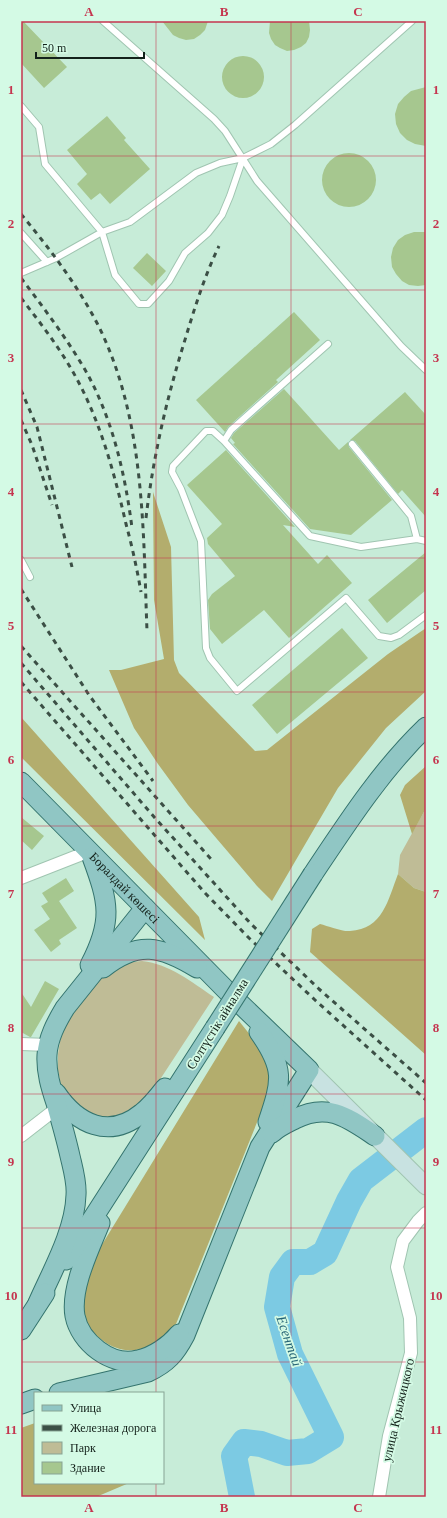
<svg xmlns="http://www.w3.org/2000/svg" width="447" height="1518" font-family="Georgia,serif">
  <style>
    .green { fill: #bfbc96 }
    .forest { fill: #b3ad6d }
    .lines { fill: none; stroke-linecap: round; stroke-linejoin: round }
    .river { stroke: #7ccae3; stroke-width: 26 }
    .building { fill: #a6c78f }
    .lane-casing { stroke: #a0c5b1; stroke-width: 8 }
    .street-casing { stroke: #a0c5b1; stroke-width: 14 }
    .secondary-casing { stroke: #a0c5b1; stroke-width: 19 }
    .primary-casing { stroke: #34746e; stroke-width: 21 }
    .lane { stroke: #fff; stroke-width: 6 }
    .street { stroke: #fff; stroke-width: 12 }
    .secondary { stroke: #c8e2e1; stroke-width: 17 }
    .primary { stroke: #90c6c4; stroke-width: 19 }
    .rail { stroke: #3b4f45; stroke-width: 3; stroke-dasharray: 5 5; stroke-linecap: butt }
    .primary-bridge-casing { stroke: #34746e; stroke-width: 21; stroke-linecap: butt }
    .primary-bridge { stroke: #90c6c4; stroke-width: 19 }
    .grid { fill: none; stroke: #c5354f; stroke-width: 1; stroke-opacity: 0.55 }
    .labels { text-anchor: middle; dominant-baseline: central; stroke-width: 3.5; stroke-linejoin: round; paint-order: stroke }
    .street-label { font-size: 13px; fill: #13211a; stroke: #d4fae5 }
    .water-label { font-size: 14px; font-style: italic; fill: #226173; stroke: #d4fae5 }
    .neatline { fill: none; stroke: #c5354f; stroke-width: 1.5 }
    .grid-label { font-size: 13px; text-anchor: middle; font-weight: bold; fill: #c5354f }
  </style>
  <rect width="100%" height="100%" fill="#c7ecd8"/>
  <path class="green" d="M426,808V892L414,888L398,874L400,855Z
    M142,961C170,964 191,982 214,997L161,1078L147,1096L135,1108L123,1116L100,1118L76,1107L61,1086L58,1070V1054L61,1035L66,1023L91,987L108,973L119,966L131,962Z"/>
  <path class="forest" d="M153,492L171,547L174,660L179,673L255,751L267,750L388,654L426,628V691L386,728L338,788L272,901L257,886L188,805L158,764L134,728L109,670H121L164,659L154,600Z
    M21,717L199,917L205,940L21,757Z
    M426,766V808L412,834L400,795L405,785Z
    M398,874L414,888L426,892V1055L310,952L312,929L320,924C328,926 343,932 350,931C383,929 388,900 398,874Z
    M239,1021L267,1056L270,1078L266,1100L176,1324C158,1349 128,1360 102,1340C94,1334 87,1328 84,1319C78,1298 89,1276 95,1256Z
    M35,1423V1483H129L96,1497H21V1428Z"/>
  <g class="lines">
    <path class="river" d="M242,1497L234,1456L244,1442L261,1444L287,1453L308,1451L331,1437L290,1354L277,1307L282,1277L293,1262H310L325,1253L349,1201L361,1180L426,1130"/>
  </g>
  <path class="building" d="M21,21H23L67,67L44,88L21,63Z
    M162,21H208L205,30L200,35L194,39L186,40L179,38L173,35Z
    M270,21H309L310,30L309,37L306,43L301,47L294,50L287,51L280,48L275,45L271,39L269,33Z
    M222 77a21 21 0 1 1 42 0a21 21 0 1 1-42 0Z
    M426,87V146L415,144L407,140L400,133L396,124L395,114L398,104L404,97L411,91Z
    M107,116L126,138L124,140L150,169L110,204L100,193L91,200L77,184L87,174L67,150Z
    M322 180a27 27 0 1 1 54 0a27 27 0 1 1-54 0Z
    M414,232H426V285L418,286L409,285L402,281L396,274L392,267L391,257L393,248L398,240L405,235Z
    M147,253L166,271L152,286L133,268Z
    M294,312L320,340L276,380L278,382L228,427L225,432L196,400Z
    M284,389L339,450L348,442L349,447L392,500L351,535L310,529L233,444L235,443L231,438L234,433Z
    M405,392L426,415V517L402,490L398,494L355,441L350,440Z
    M226,450L295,527L283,525L318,564L327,555L352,583L289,638L264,610L222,644L210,629L208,600L212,594L235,576L208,544L207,538L222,524L187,485Z
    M426,552V590L387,623L368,600Z
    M342,628L368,658L277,734L252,705Z
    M21,817L44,836L32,850L21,840Z
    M66,878L74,891L59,901L77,928L59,940L61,944L51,952L34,930L50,919L41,906L48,902L42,893Z
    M45,981L59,989L31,1037H30L21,1032V992L31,1007Z"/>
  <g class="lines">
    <defs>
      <path id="lane" d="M103,21L214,119L225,131L257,181L401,346L426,370
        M21,106L39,127L45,164L102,232L130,222L196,173L220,163L243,158L271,144L295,125L412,21
        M21,233L47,262
        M21,273L56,258L102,232L115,275L139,304H148L169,281L185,253L208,233L222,215L230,196L243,158
        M224,441L231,430L328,344
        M352,444L411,516L417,539
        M426,541L417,539L361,547L310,536L224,441L213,431H206L173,466L172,472L181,489L201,541L206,648L210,658L237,691L346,598L379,636L391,638L399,635L426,615
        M21,560L30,577"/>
      <path id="street" d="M21,878L90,851
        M21,1044L48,1045
        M21,1136L61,1105
        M379,1497L389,1436L411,1353L410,1318L397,1267L403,1241L418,1221L426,1213"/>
      <path id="secondary" d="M309,1070L426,1186"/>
      <g id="primary">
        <path id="s1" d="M21,782L229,993L309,1070L260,1147L185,1335C175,1354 167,1363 148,1372L59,1393"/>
        <path d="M313,874C347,823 382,769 426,727"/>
        <path d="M90,965C113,921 109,903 92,857"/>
        <path d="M103,968C138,940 161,946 197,968"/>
        <path d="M259,1032C285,1069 282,1080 268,1122"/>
        <path d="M56,1093C77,1124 109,1140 142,1113C151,1106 158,1097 165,1088"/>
        <path d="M272,1133C278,1127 287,1123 295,1119C328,1102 348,1118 375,1136"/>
        <path d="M100,1223C90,1248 70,1288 75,1316C80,1342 111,1367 138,1360C153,1357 169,1346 179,1334"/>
        <path d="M66,1260L215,1028"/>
        <path d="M38,1303C52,1271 75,1231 76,1195C77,1182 73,1169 70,1156C66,1138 61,1121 56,1103C51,1088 46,1072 47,1055C48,1038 56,1023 65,1008L145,908"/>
        <path d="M21,1330L45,1293"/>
        <path d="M21,1404L35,1399"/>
      </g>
    </defs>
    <use href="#lane" class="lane-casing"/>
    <use href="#street" class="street-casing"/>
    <use href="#secondary" class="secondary-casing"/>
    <use href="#primary" class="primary-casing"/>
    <use href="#lane" class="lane"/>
    <use href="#street" class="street"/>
    <use href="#secondary" class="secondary"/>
    <use href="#primary" class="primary"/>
    <path class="rail" d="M21,214C49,248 76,283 97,323C145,417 143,528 147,631
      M21,278C43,307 65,336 84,368C112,416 125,473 132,528
      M21,298C42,325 63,352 79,383C102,427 115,476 126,524C132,546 137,569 141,592
      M21,390L37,427L72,567
      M21,420L32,445L52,505
      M146,518C153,458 166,401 184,343C194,310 204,277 219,246
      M21,589L89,695L153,781
      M21,646L211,859
      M21,663L155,818L251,924L319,989L426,1083
      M21,682L205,893L249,938L315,1000L426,1100"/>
    <defs>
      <path id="primary-bridge" d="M215,1028L313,874"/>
    </defs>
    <use href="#primary-bridge" class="primary-bridge-casing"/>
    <use href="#primary-bridge" class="primary-bridge"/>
  </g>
  <path class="grid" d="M156,21V1393M291,21V1497M21,156H426M21,290H426M21,424H426M21,558H426M21,692H426M21,826H426M21,960H426M21,1094H426M21,1228H426M21,1362H426M156,1483V1497"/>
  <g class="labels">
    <g class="street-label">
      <text stroke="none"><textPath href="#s1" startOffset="148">Боралдай көшесі</textPath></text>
      <text transform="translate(217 1024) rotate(-58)">Солтүстік айналма</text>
      <text transform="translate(398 1410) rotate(-77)">улица Крыжицкого</text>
    </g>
    <g class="water-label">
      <text transform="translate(289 1341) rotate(71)">Есентай</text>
    </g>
  </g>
  <rect width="447" height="1518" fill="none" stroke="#d4fae5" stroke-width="44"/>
  <rect x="34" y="1392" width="130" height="92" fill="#d4fae5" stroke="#87a394"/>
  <rect x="42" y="1405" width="20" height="6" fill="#90c6c4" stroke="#87a394"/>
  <text x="70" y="1412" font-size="12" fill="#13211a">Улица</text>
  <rect x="42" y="1425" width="20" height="6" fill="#3b4f45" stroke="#87a394"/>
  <text x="70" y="1432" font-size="12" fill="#13211a">Железная дорога</text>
  <rect x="42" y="1442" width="20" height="12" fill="#bfbc96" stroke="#87a394"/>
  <text x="70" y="1452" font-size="12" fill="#13211a">Парк</text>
  <rect x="42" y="1462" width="20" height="12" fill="#a6c78f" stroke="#87a394"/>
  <text x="70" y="1472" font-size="12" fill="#13211a">Здание</text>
  <path d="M36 52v6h108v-6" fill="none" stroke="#13211a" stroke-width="2"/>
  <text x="42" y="52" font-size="12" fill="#13211a" stroke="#d4fae5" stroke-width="3" paint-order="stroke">50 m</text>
  <rect x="22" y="22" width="403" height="1474" class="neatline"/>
  <g class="grid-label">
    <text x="89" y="16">A</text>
    <text x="224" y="16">B</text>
    <text x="358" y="16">C</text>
    <text x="11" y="94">1</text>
    <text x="436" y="94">1</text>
    <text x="11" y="228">2</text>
    <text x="436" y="228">2</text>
    <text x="11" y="362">3</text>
    <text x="436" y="362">3</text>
    <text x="11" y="496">4</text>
    <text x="436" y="496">4</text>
    <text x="11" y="630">5</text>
    <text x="436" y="630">5</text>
    <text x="11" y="764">6</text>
    <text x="436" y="764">6</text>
    <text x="11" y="898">7</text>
    <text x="436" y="898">7</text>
    <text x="11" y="1032">8</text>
    <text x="436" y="1032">8</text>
    <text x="11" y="1166">9</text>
    <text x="436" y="1166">9</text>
    <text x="11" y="1300">10</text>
    <text x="436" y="1300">10</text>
    <text x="11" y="1434">11</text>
    <text x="436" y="1434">11</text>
    <text x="89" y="1512">A</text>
    <text x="224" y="1512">B</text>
    <text x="358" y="1512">C</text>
  </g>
</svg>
